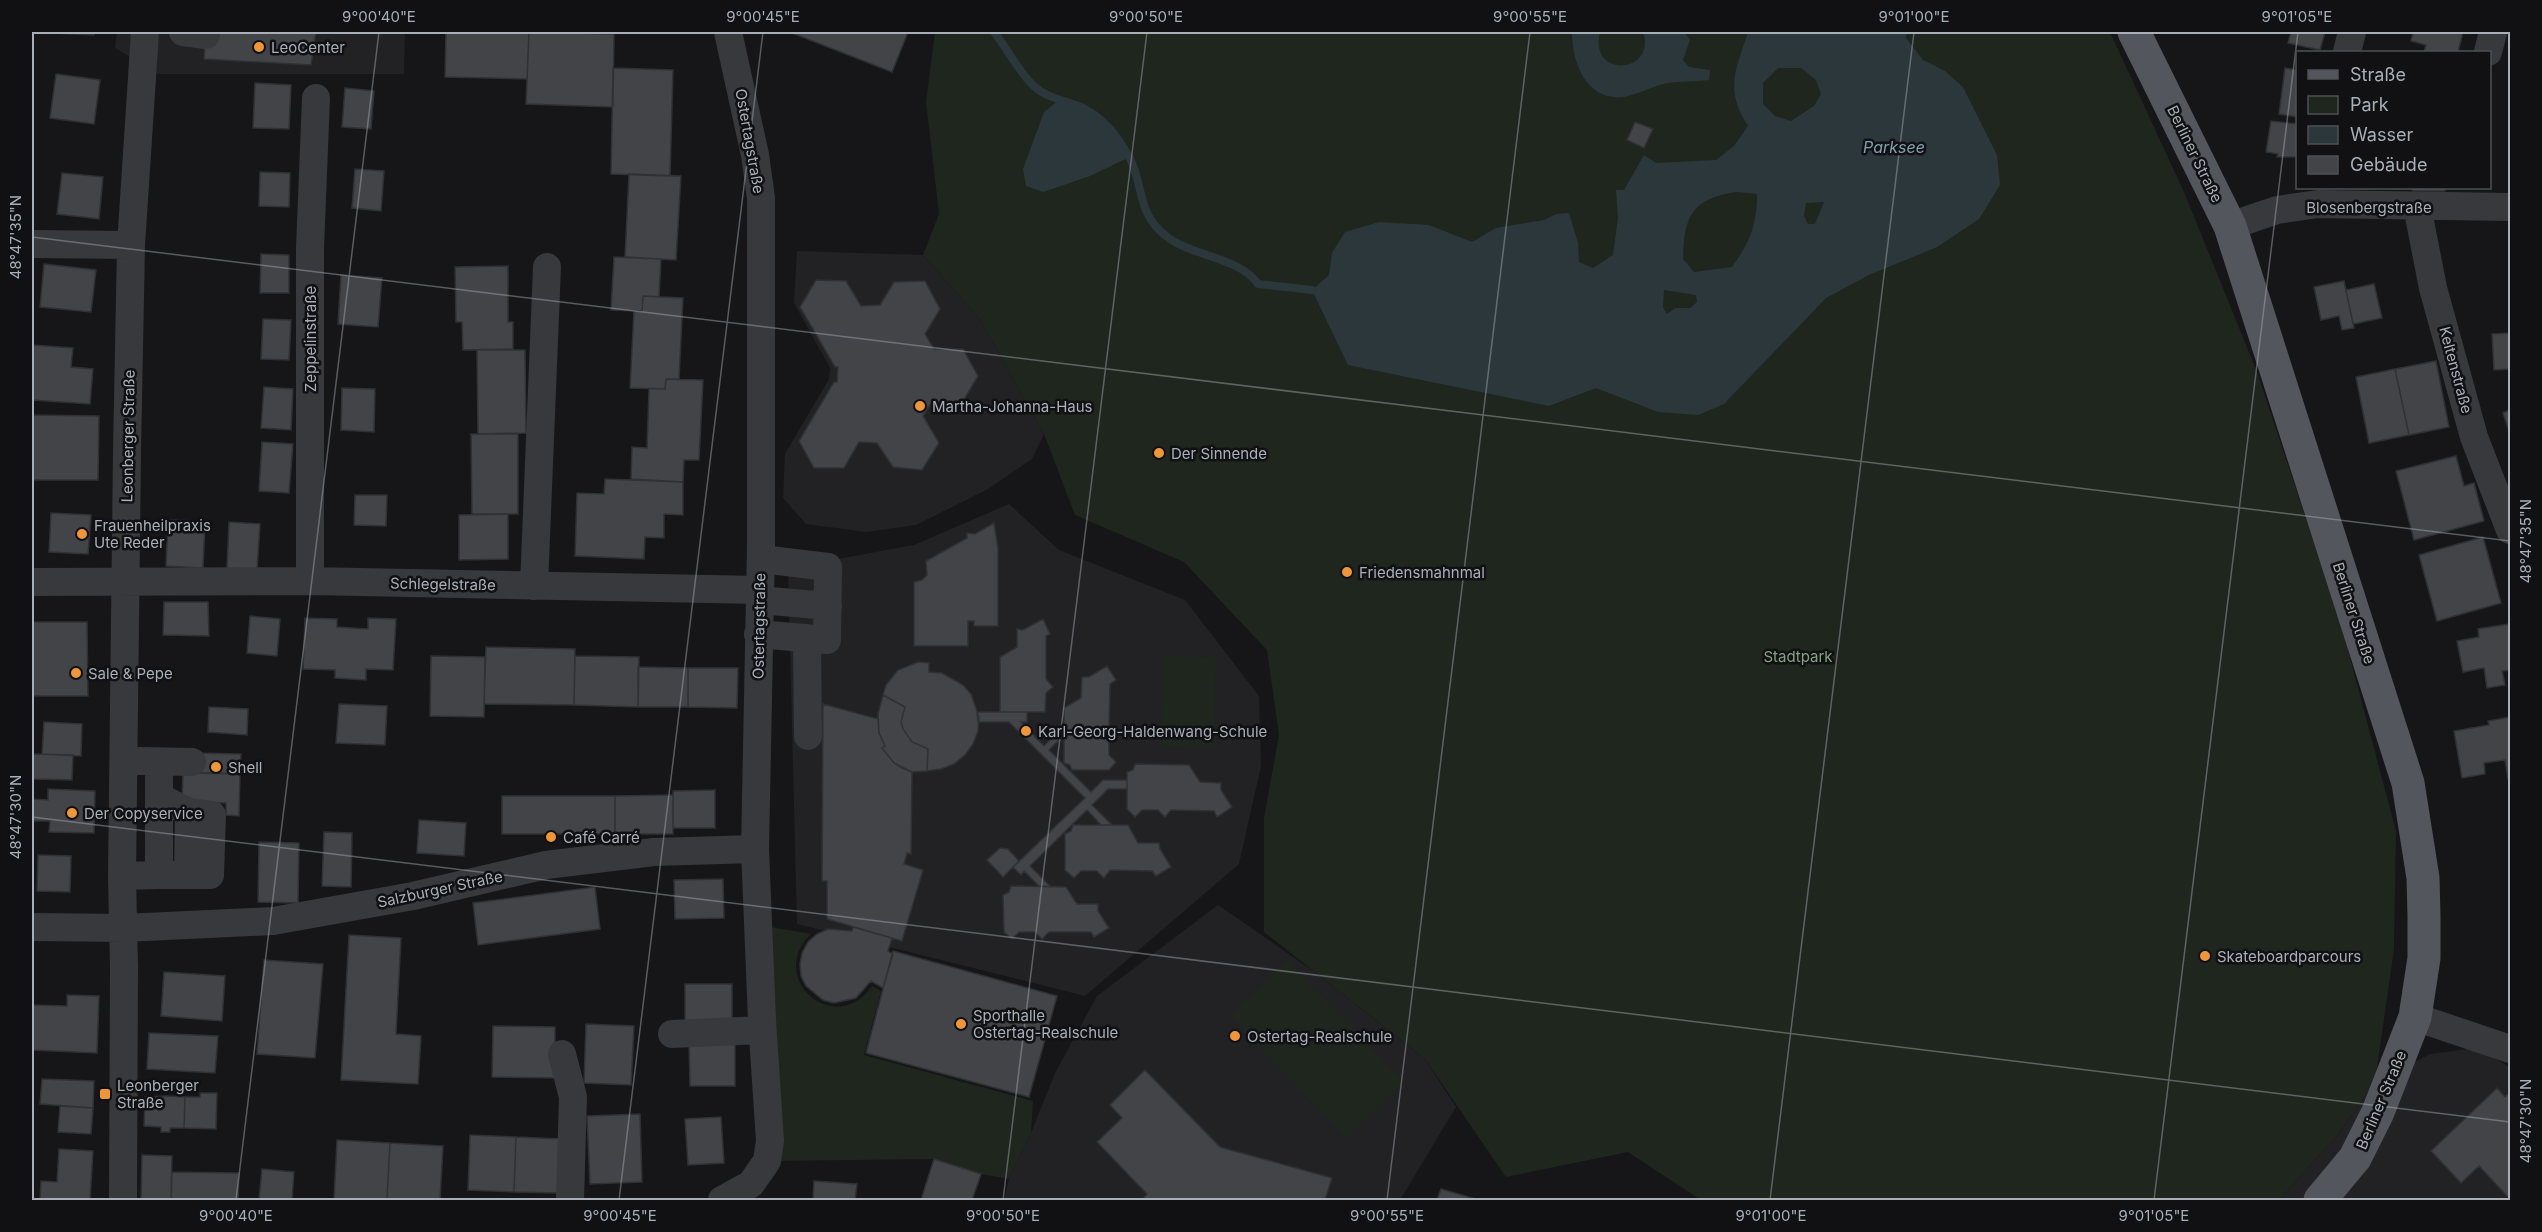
<svg xmlns="http://www.w3.org/2000/svg" width="2542" height="1232" font-family="Inter,sans-serif">
  <style>
    .built { fill: #222225 }
    .green { fill: #1e261e }
    .water { fill: #2c373c; fill-rule: evenodd }
    .lines { fill: none; stroke-linecap: round; stroke-linejoin: round }
    .stream { stroke: #2c373c; stroke-width: 8 }
    .building { fill: #424448; stroke: #303134; stroke-width: 1.5 }
    .minor { stroke: #37393d; stroke-width: 28 }
    .major { stroke: #53565c; stroke-width: 33 }
    .ticks { fill: none; stroke: #a8afb8; stroke-width: 1.5; stroke-opacity: 0.45 }
    .poi-dot { fill: #ef9737; stroke: #111113; stroke-width: 2 }
    .labels { text-anchor: middle; dominant-baseline: central; stroke-width: 5; stroke-linejoin: round; paint-order: stroke }
    .poi-label { font-size: 15px; fill: #a8afb8; stroke: #111113; text-anchor: start }
    .street-label { font-size: 15px; fill: #a8afb8; stroke: #111113 }
    .park-label { font-size: 15px; fill: #82a280; stroke: #111113 }
    .water-label { font-size: 16px; font-style: italic; fill: #80a2b2; stroke: #111113 }
    .neatline { fill: none; stroke: #a8afb8; stroke-width: 2 }
    .ticks-label { font-size: 15px; text-anchor: middle; fill: #a8afb8 }
  </style>
  <rect width="100%" height="100%" fill="#161618"/>
  <path class="built" d="M117,32H405L404,74H158L115,48Z
    M797,251L923,255L979,318L1044,434L1032,459L988,489L916,525L866,532L806,524L783,498L785,454L829,379L830,368L794,303Z
    M1009,504L1059,550L1185,600L1259,696L1261,766L1239,864L1085,996L797,924L788,568L914,545Z
    M1218,905L1312,970L1425,1059L1456,1107L1400,1200H1004L1009,1179L1031,1133L1055,1073L1097,996Z
    M2476,1048L2510,1067V1200H2279L2336,1137L2375,1082L2430,1054Z"/>
  <path class="green" d="M935,32H2110L2184,192L2257,372L2341,624L2396,831L2394,949L2375,1082L2336,1137L2279,1200H1701L1628,1152L1506,1177L1425,1059L1264,932V818L1279,735L1267,650L1184,562L1075,515L1044,434L979,318L923,255L939,214L926,102Z
    M1164,656L1216,657L1214,748L1162,747Z
    M759,925L811,934C765,978 836,1039 872,986L881,991L864,1055L1033,1101L1031,1133L1009,1179L981,1174L934,1159L767,1161Z
    M1288,960L1404,1082L1346,1138L1229,1016Z"/>
  <path class="water" d="M1572,32H1600C1588,79 1657,74 1643,32H1684L1690,40L1683,60L1689,67L1710,70L1709,80C1695,82 1680,81 1667,83C1650,86 1630,100 1613,97C1582,93 1572,57 1572,32Z
    M1748,32H1907L1906,38L1923,60L1945,71L1963,87L1997,155L2000,185L1979,219L1937,247L1869,275L1826,298L1724,404L1698,415L1658,412L1596,388L1549,406L1348,365L1312,290L1329,275L1332,253L1345,232L1379,222L1429,225L1472,242L1496,228L1544,220L1556,214L1569,213L1578,243L1579,262L1593,268L1613,255L1618,218L1616,190H1624L1644,155L1656,163L1716,160L1734,146L1748,126C1724,89 1736,70 1748,32ZM1778,68H1801L1816,80L1821,94L1814,106L1791,121L1775,116L1763,104V83ZM1737,192L1757,194C1757,225 1750,242 1732,267L1694,272L1683,259C1684,216 1692,198 1737,192ZM1824,202L1815,224H1808L1804,216L1806,203ZM1664,290L1696,295L1697,302L1690,308H1675L1667,314L1663,307Z
    M1059,100C1096,113 1108,124 1130,157L1090,176L1043,192L1026,186L1023,169L1044,112Z"/>
  <g class="lines">
    <path class="stream" d="M994,32C1008,49 1018,72 1035,87C1049,100 1069,100 1085,109C1103,118 1118,137 1128,155C1145,184 1135,212 1166,236C1190,256 1240,257 1258,284L1312,290"/>
  </g>
  <path class="building" d="M32,32H95L94,35Z
    M206,32H316L311,65L204,59Z
    M446,32H529L527,79L445,77Z
    M529,32L614,34L613,107L526,104Z
    M793,32H908L892,72L792,33Z
    M2291,32H2325L2320,50L2288,43Z
    M2413,32H2463L2458,52H2424L2426,45L2411,41Z
    M613,68L673,70L670,176L611,174Z
    M2285,68L2298,70V117L2279,114Z
    M56,74L100,80L94,124L50,118Z
    M255,83L291,85L289,129L253,128Z
    M345,88L374,91L371,129L342,127Z
    M2271,121L2298,124V157H2277L2278,154L2266,152Z
    M1635,122L1653,129L1644,148L1627,140Z
    M355,169L384,171L381,211L352,208Z
    M260,172L290,173L289,207L259,206Z
    M62,173L103,177L99,219L57,214Z
    M629,174L681,176L676,260L625,257Z
    M2411,188H2445V191H2413Z
    M261,254L289,255V293H260Z
    M614,257L661,259L659,297L643,296L642,311L611,310Z
    M44,264L96,270L91,312L40,307Z
    M508,266V322H513V349L463,350L462,322H456L455,267Z
    M341,275L382,278L378,327L338,324Z
    M816,280L846,281L861,306L880,305L894,282L925,281L940,309L925,334L934,349H963L978,376L962,403L932,402L923,416L939,443L922,470L893,467L877,443L859,442L844,468H814L799,441L834,382H837L838,367H835L800,307Z
    M2344,281L2354,328L2342,330L2339,316L2321,320L2314,287Z
    M2374,284L2382,318L2353,324L2346,290Z
    M643,296L683,298L679,379H666L665,389L630,388L634,311H642Z
    M263,319L291,320L289,360L261,359Z
    M2510,333V369L2494,370L2492,334Z
    M32,345L73,348L71,367L93,369L90,404L32,400Z
    M477,350H525L526,433L478,434Z
    M2436,361L2449,427L2409,435L2395,369Z
    M2395,369L2409,435L2369,443L2356,377Z
    M666,379L703,380L699,460H684L683,482L631,479L632,447L647,448L649,389H665Z
    M264,387L293,389L291,430L261,428Z
    M342,388L375,389L374,432L341,430Z
    M2510,410V434L2503,413Z
    M32,415L99,416L98,480H32Z
    M471,434H518V514H472Z
    M262,442L293,444L289,493L259,491Z
    M2456,456L2464,486L2474,483L2484,521L2414,540L2396,471Z
    M605,479L683,482V515L664,514V538L645,537L644,559L575,556L577,493L604,494Z
    M355,495H387L386,526L354,525Z
    M51,513L91,515L88,554L49,552Z
    M508,514V559L459,560V515Z
    M168,520L205,521L203,568L166,566Z
    M229,522L260,524L257,570L227,568Z
    M994,523L998,549V626H974V621H968V646H914V582L922,580L927,575L926,561L967,538V533L975,534Z
    M2483,537L2501,603L2437,621L2419,555Z
    M164,602H208L209,636L163,635Z
    M250,616L280,619L277,656L247,653Z
    M305,618L337,619V627L368,629V618L396,619L393,670L366,669V680L335,678V670L303,669Z
    M1043,619L1050,634L1046,636V679L1053,687L1046,693L1045,712H1000V657L1017,647V629L1023,630Z
    M32,622H87L88,696H32Z
    M2510,624V670L2502,671L2505,685L2487,688L2484,668L2463,672L2457,641L2479,637L2478,629Z
    M486,647L575,649L574,705L484,704Z
    M431,656L485,657L484,717L430,716Z
    M575,656L639,657L638,707L574,705Z
    M918,662L929,663V672L942,673L963,685L971,694L979,717L978,731L973,744L965,755L954,764L941,769L927,771L928,749L912,742L903,729L901,722L905,707L883,695L886,685L898,670Z
    M1107,666L1116,680L1110,684L1109,726L1116,733L1109,740V755L1116,762L1109,770H1072L1070,765L1064,763V708L1081,698L1082,677H1089Z
    M638,667L688,668V707H638Z
    M688,668H738L737,708L688,707Z
    M883,695L905,707L901,722L903,729L912,742L928,749L927,771L912,772L902,768L894,763L882,748L885,746L879,733L878,714Z
    M339,704L387,706L385,745L336,743Z
    M823,704L878,719L879,733L885,746L882,748L894,763L912,772L911,854L907,853L904,864L923,870L902,941L827,919V881H822Z
    M209,707L248,709L247,735L208,732Z
    M977,712H1027V722H1021L1044,746L1064,726V735L1049,750L1091,792L1103,780H1127V789H1108L1092,805L1112,825H1101L1087,810L1030,866L1051,887L1039,886L1024,871L1021,875L1013,867L1085,798L1009,722H978Z
    M2510,717V778L2508,779L2505,760L2484,763L2485,774L2462,778L2454,731L2489,725L2488,721Z
    M44,722L82,724L81,756L42,754Z
    M192,753L241,754L240,774L191,773Z
    M32,754L73,755L72,780L32,779Z
    M1135,764L1189,765L1200,782L1221,783V790L1232,807L1217,817L1214,811L1171,810L1165,817L1158,810H1142L1135,817L1127,809V772L1133,770Z
    M183,772L240,774L239,816L226,815V803L182,802Z
    M48,789L95,791L94,833L49,832L50,821H32V799L48,800Z
    M715,790V828H673V791Z
    M673,795V834H615V796Z
    M502,796H615V834H502Z
    M419,820L466,823L464,856L417,853Z
    M1073,825H1128L1138,843H1159L1160,849L1171,867L1156,876L1152,871L1110,870L1104,878L1097,871H1081L1074,878L1065,870V834L1071,831Z
    M324,832L352,833L351,887L322,886Z
    M259,842L299,843L298,903L258,902Z
    M1000,848L1008,849L1019,861L1003,877L987,860Z
    M38,855L71,856L70,892L37,891Z
    M723,879L724,918L675,919L674,880Z
    M1011,886L1066,887L1077,904H1098V911L1109,928L1094,937L1091,932H1049L1042,939L1035,932H1019L1012,939L1004,932L1003,895L1009,892Z
    M595,887L600,929L478,945L473,903Z
    M853,927L892,938L888,951L893,954L883,988L871,981L856,998L834,1003L823,1000L806,986L801,976L800,964L802,953L808,942L817,934L828,929L852,931Z
    M349,935L401,938L396,1034L421,1036L418,1084L341,1080Z
    M893,951L1057,996L1029,1097L866,1053Z
    M264,960L323,964L315,1058L257,1054Z
    M164,972L225,976L222,1021L161,1016Z
    M685,984H732V1025H685Z
    M67,995L99,996L97,1053L32,1050V1005L67,1006Z
    M586,1024L634,1026L631,1085L584,1083Z
    M493,1026L555,1027V1078L492,1077Z
    M149,1033L218,1036L215,1073L147,1069Z
    M689,1043H735V1086H690Z
    M1145,1070L1220,1147L1332,1178L1325,1200H1142L1147,1194L1097,1142L1122,1118L1110,1105Z
    M42,1079L94,1081L93,1108L40,1104Z
    M2497,1088L2505,1097L2510,1092V1199L2479,1166L2461,1183L2431,1151Z
    M200,1093H217L216,1129L184,1128L185,1097H200Z
    M168,1096L185,1097L184,1128H170V1132H161V1127L144,1126L145,1097Z
    M60,1106L93,1108L91,1134L58,1132Z
    M640,1114L642,1182L590,1184L587,1116Z
    M721,1117L724,1163L688,1165L685,1119Z
    M470,1135L516,1137L514,1192L468,1190Z
    M516,1137L562,1139L560,1193L514,1192Z
    M337,1140L390,1143L387,1200H334Z
    M390,1143L443,1146L440,1200H387Z
    M59,1149L93,1151L90,1200H40L41,1181L57,1182Z
    M142,1155L172,1156L171,1200H141Z
    M934,1159L981,1174L972,1200H921Z
    M262,1169L294,1172L292,1200H259Z
    M172,1172L239,1173L238,1200H171Z
    M814,1181L857,1184L855,1200H813Z
    M1441,1189L1479,1200H1437Z"/>
  <g class="lines">
    <path class="minor" d="M183,32L206,35
      M2347,52L2352,32
      M2488,52L2493,32
      M2417,206L2433,288L2474,437L2510,530
      M2230,226L2277,210L2318,204L2510,207
      M32,244L131,245
      M310,581V248L316,98
      M32,582L310,581L759,590
      M534,586L547,267
      M759,600L828,606
      M758,634L827,640L828,567L761,559
      M807,638L808,736
      M140,761L192,762
      M159,797L189,812L188,875H159
      M188,875H210L212,815L189,812
      M122,876L159,875V762
      M32,927L124,928L273,921L413,896L546,865L654,852L755,849
      M2415,1017L2510,1049
      M672,1034L762,1030
      M562,1054L573,1097L570,1200
      M123,1200L124,967L122,876L127,452L131,245L145,32
      M722,1200L751,1184L767,1161L770,1141L762,1020L755,849L761,547V198L755,155L728,32"/>
    <path class="major" d="M2134,32L2230,226L2408,783L2423,878L2424,916V958L2415,1017L2378,1112L2355,1158L2320,1200"/>
  </g>
  <path class="ticks" d="M32,237L2510,541M32,817L2510,1122M236,1200L379,32M619,1200L763,32M1003,1200L1147,32M1387,1200L1530,32M1770,1200L1914,32M2154,1200L2298,32"/>
  <g class="poi-dot">
    <circle cx="259" cy="47" r="6"/>
    <circle cx="920" cy="406" r="6"/>
    <circle cx="1159" cy="453" r="6"/>
    <circle cx="82" cy="534" r="6"/>
    <circle cx="1347" cy="572" r="6"/>
    <circle cx="76" cy="673" r="6"/>
    <circle cx="1026" cy="731" r="6"/>
    <circle cx="216" cy="767" r="6"/>
    <circle cx="72" cy="813" r="6"/>
    <circle cx="551" cy="837" r="6"/>
    <circle cx="2205" cy="956" r="6"/>
    <circle cx="961" cy="1024" r="6"/>
    <circle cx="1235" cy="1036" r="6"/>
    <rect x="99" y="1088" width="12" height="12" rx="3"/>
  </g>
  <g class="labels">
    <g class="poi-label">
      <text x="271" y="47">LeoCenter</text>
      <text x="932" y="406">Martha-Johanna-Haus</text>
      <text x="1171" y="453">Der Sinnende</text>
      <text x="94" y="525">Frauenheilpraxis<tspan x="94" dy="17">Ute Reder</tspan></text>
      <text x="1359" y="572">Friedensmahnmal</text>
      <text x="88" y="673">Sale &amp; Pepe</text>
      <text x="1038" y="731">Karl-Georg-Haldenwang-Schule</text>
      <text x="228" y="767">Shell</text>
      <text x="84" y="813">Der Copyservice</text>
      <text x="563" y="837">Café Carré</text>
      <text x="2217" y="956">Skateboardparcours</text>
      <text x="973" y="1015">Sporthalle<tspan x="973" dy="17">Ostertag-Realschule</tspan></text>
      <text x="1247" y="1036">Ostertag-Realschule</text>
      <text x="117" y="1085">Leonberger<tspan x="117" dy="17">Straße</tspan></text>
    </g>
    <g class="street-label">
      <text transform="translate(750 141) rotate(80)">Ostertagstraße</text>
      <text transform="translate(2195 154) rotate(64)">Berliner Straße</text>
      <text x="2369" y="207">Blosenbergstraße</text>
      <text transform="translate(310 339) rotate(-90)">Zeppelinstraße</text>
      <text transform="translate(2456 370) rotate(75)">Keltenstraße</text>
      <text transform="translate(128 436) rotate(-89)">Leonberger Straße</text>
      <text transform="translate(443 584) rotate(1)">Schlegelstraße</text>
      <text transform="translate(2354 613) rotate(72)">Berliner Straße</text>
      <text transform="translate(759 626) rotate(-89)">Ostertagstraße</text>
      <text transform="translate(440 889) rotate(-12)">Salzburger Straße</text>
      <text transform="translate(2381 1100) rotate(-67)">Berliner Straße</text>
    </g>
    <g class="park-label">
      <text x="1798" y="656">Stadtpark</text>
    </g>
    <g class="water-label">
      <text x="1894" y="147">Parksee</text>
    </g>
  </g>
  <rect width="2542" height="1232" fill="none" stroke="#111113" stroke-width="66"/>
  <rect x="2296" y="51" width="195" height="138" fill="#111113" stroke="#4d5055" stroke-width="1.5"/>
  <rect x="2308" y="70" width="30" height="9" fill="#53565c" stroke="#4d5055" stroke-width="1.5"/>
  <text x="2350" y="81" font-size="18" fill="#a8afb8">Straße</text>
  <rect x="2308" y="96" width="30" height="18" fill="#1e261e" stroke="#4d5055" stroke-width="1.5"/>
  <text x="2350" y="111" font-size="18" fill="#a8afb8">Park</text>
  <rect x="2308" y="126" width="30" height="18" fill="#2c373c" stroke="#4d5055" stroke-width="1.5"/>
  <text x="2350" y="141" font-size="18" fill="#a8afb8">Wasser</text>
  <rect x="2308" y="156" width="30" height="18" fill="#424448" stroke="#4d5055" stroke-width="1.5"/>
  <text x="2350" y="171" font-size="18" fill="#a8afb8">Gebäude</text>
  <rect x="33" y="33" width="2476" height="1166" class="neatline"/>
  <g class="ticks-label">
    <text x="379" y="22">9°00'40"E</text>
    <text x="763" y="22">9°00'45"E</text>
    <text x="1146" y="22">9°00'50"E</text>
    <text x="1530" y="22">9°00'55"E</text>
    <text x="1914" y="22">9°01'00"E</text>
    <text x="2297" y="22">9°01'05"E</text>
    <text transform="translate(16 237) rotate(-90)" y="5">48°47'35"N</text>
    <text transform="translate(2526 541) rotate(-90)" y="5">48°47'35"N</text>
    <text transform="translate(16 817) rotate(-90)" y="5">48°47'30"N</text>
    <text transform="translate(2526 1121) rotate(-90)" y="5">48°47'30"N</text>
    <text x="236" y="1221">9°00'40"E</text>
    <text x="620" y="1221">9°00'45"E</text>
    <text x="1003" y="1221">9°00'50"E</text>
    <text x="1387" y="1221">9°00'55"E</text>
    <text x="1771" y="1221">9°01'00"E</text>
    <text x="2154" y="1221">9°01'05"E</text>
  </g>
</svg>
